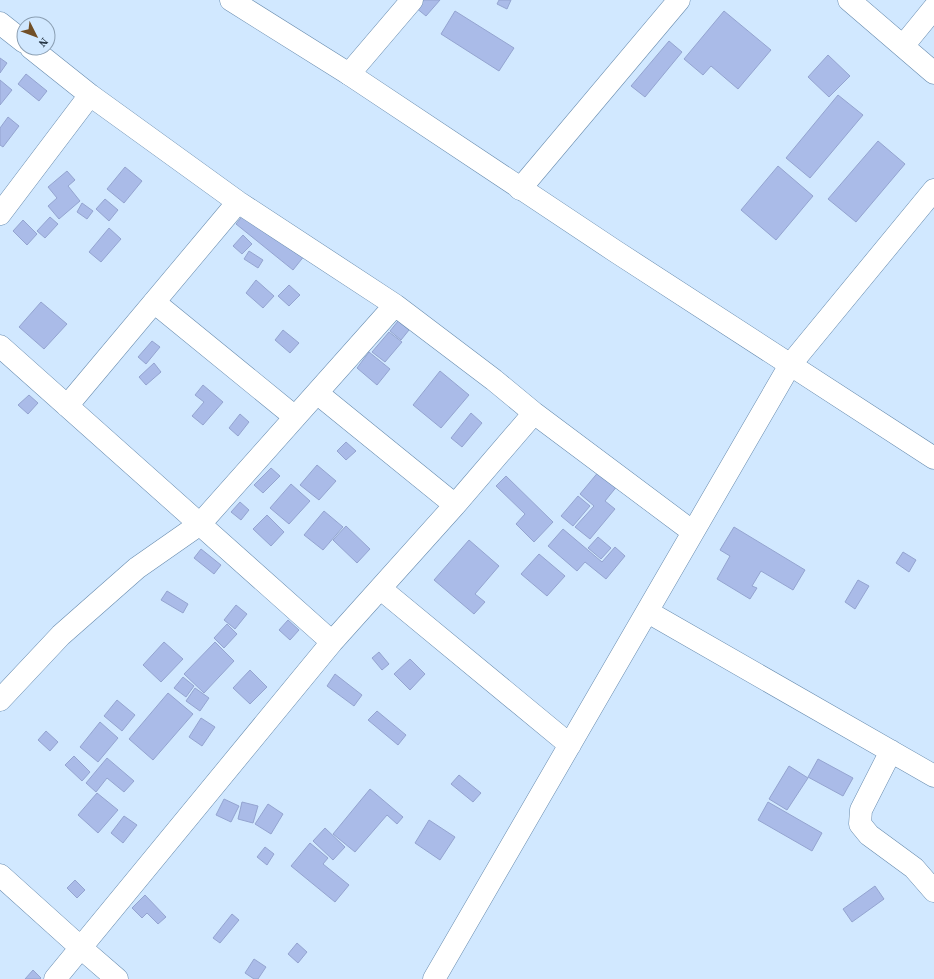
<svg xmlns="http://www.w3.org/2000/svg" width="934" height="979" font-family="'Source Serif 4',serif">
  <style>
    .building { fill: #aabbe8; stroke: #94a4d0 }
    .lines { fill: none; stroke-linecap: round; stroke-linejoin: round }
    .street-casing { stroke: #678bae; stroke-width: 23 }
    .secondary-casing { stroke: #678bae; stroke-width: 23 }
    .street { stroke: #fff; stroke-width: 22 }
    .secondary { stroke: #fff; stroke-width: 22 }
  </style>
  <rect width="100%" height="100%" fill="#d1e8ff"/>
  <path class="building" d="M412,0H440L426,16L410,3Z
    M499,0H511L507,9L497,4Z
    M455,11L514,48L499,71L441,34Z
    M724,11L771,50L738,89L711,66L703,75L684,59Z
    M669,41L682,52L645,97L631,86Z
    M828,55L850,76L829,97L808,77Z
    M0,58L7,63L0,73Z
    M26,74L47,91L39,101L18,84Z
    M0,80L12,90L0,105Z
    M838,95L863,115L810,178L786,158Z
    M8,117L19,126L3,147L0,145V128Z
    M878,141L905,164L856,222L828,199Z
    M778,166L813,196L776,240L741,210Z
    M125,167L142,181L124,203L107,189Z
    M67,171L75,180L68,186L80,201L59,219L48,206L57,198L48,187Z
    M105,199L118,210L109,221L96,209Z
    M82,203L93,211L87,219L77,212Z
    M252,204L309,250L293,270L236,224Z
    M50,217L58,224L45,238L37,231Z
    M23,220L37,234L27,245L13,231Z
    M109,228L121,239L101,262L89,252Z
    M243,235L252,244L242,254L233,246Z
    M249,251L263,260L258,268L244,259Z
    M256,280L274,296L263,308L246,293Z
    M289,285L300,295L289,306L278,296Z
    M41,302L67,324L44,349L19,327Z
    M398,321L409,330L401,340L390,331Z
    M283,330L299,343L290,353L275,340Z
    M389,332L402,342L385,362L372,352Z
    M152,341L160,347L146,364L138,357Z
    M369,352L390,369L377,385L357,368Z
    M154,363L161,372L146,385L139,377Z
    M440,371L469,395L441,428L413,405Z
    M203,385L223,402L203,425L192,416L204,402L195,395Z
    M29,395L38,403L28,414L18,405Z
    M471,413L482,423L462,447L451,438Z
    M240,414L249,422L238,436L229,428Z
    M346,442L356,451L346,460L337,451Z
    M317,465L336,481L319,500L300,485Z
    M271,468L280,476L263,493L254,485Z
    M600,470L618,485L605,501L615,509L590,539L575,527L594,506L580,494Z
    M506,476L553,522L534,542L516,524L525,514L496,486Z
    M291,484L310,501L289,524L270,508Z
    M578,496L590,506L573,526L561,516Z
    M240,502L249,510L241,520L231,512Z
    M324,511L343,527L323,550L304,535Z
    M267,515L284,532L271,546L253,529Z
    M346,526L370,549L357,563L333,540Z
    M734,527L805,570L793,590L761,571L752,586L757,588L750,599L717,579L730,556L720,550Z
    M563,529L602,562L615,547L625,556L606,579L585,562L577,571L548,546Z
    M598,537L611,548L601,559L588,548Z
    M469,540L499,566L475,594L485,602L474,614L434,580Z
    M201,549L221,565L214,574L194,558Z
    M903,552L916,560L909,572L896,563Z
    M539,554L565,576L547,596L521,574Z
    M858,580L869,586L855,609L845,602Z
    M167,591L188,604L183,613L161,600Z
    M236,605L247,614L235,629L224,620Z
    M288,620L299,630L290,640L279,630Z
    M227,624L237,634L224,648L214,638Z
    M164,642L183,659L161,682L143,665Z
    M215,642L234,661L204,693L184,674Z
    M379,652L389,664L382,670L372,658Z
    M410,659L425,674L410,690L394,674Z
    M250,670L267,687L250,704L233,688Z
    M335,674L362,695L354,706L327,686Z
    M183,677L194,686L186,697L174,688Z
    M195,688L209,698L200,711L186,701Z
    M168,693L193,714L153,760L129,739Z
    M117,700L135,715L122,731L104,716Z
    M377,711L406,735L398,745L368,720Z
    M201,718L215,727L202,746L189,737Z
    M100,722L118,738L98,762L80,747Z
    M46,731L58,742L50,751L38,740Z
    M74,756L90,772L82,781L65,765Z
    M107,758L134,781L124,792L107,778L96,792L86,783Z
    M818,759L853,778L843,796L808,777Z
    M789,766L808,778L787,810L769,799Z
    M459,775L481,793L473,802L451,784Z
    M370,789L403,817L397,824L387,815L355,852L333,834Z
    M97,793L118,810L98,833L78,815Z
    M224,799L239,806L231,822L216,815Z
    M242,802L258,806L253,823L238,819Z
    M768,802L822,833L812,851L758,820Z
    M268,804L283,814L271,834L255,824Z
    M124,816L137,825L123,843L111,833Z
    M429,820L455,837L440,860L415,843Z
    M325,828L345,847L333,860L313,841Z
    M310,843L328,858L323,864L349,885L335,902L291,866Z
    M265,847L274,854L267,865L257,857Z
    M75,880L85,890L77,898L67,888Z
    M875,886L884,899L852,922L843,909Z
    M145,895L166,917L158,924L147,913L142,918L132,908Z
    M232,914L239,920L220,943L213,938Z
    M297,943L307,952L298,963L288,954Z
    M254,959L266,967L258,979H254L245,973Z
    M33,970L41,978L40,979H25Z"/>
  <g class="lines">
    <defs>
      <path id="street" d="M849,0L934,73
        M0,23L24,42
        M903,46L934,8
        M31,48L90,95L238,202L395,305L494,380L534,413L693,532
        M349,74L412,0
        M520,189L679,0
        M0,214L90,95
        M154,302L295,417
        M0,346L332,642
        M317,393L455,505
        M67,406L238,202
        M381,589L570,745
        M648,612L934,776
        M0,700L61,635L137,568L200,524L395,305
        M891,751L861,810L860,824L869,835L914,868L934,891
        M0,875L80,947L117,979
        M55,979L332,642L455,505L534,413
        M434,979L790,365L934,190"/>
      <path id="secondary" d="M231,0L349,74L615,251L934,458"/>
    </defs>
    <use href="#street" class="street-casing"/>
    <use href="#secondary" class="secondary-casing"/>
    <use href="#street" class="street"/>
    <use href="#secondary" class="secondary"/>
  </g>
  <g transform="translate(36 36) rotate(132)"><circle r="19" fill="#d1e8ff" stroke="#8b9fb3"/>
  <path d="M0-3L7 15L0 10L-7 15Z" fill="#714f27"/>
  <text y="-6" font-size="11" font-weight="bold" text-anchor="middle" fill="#233241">N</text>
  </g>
</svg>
